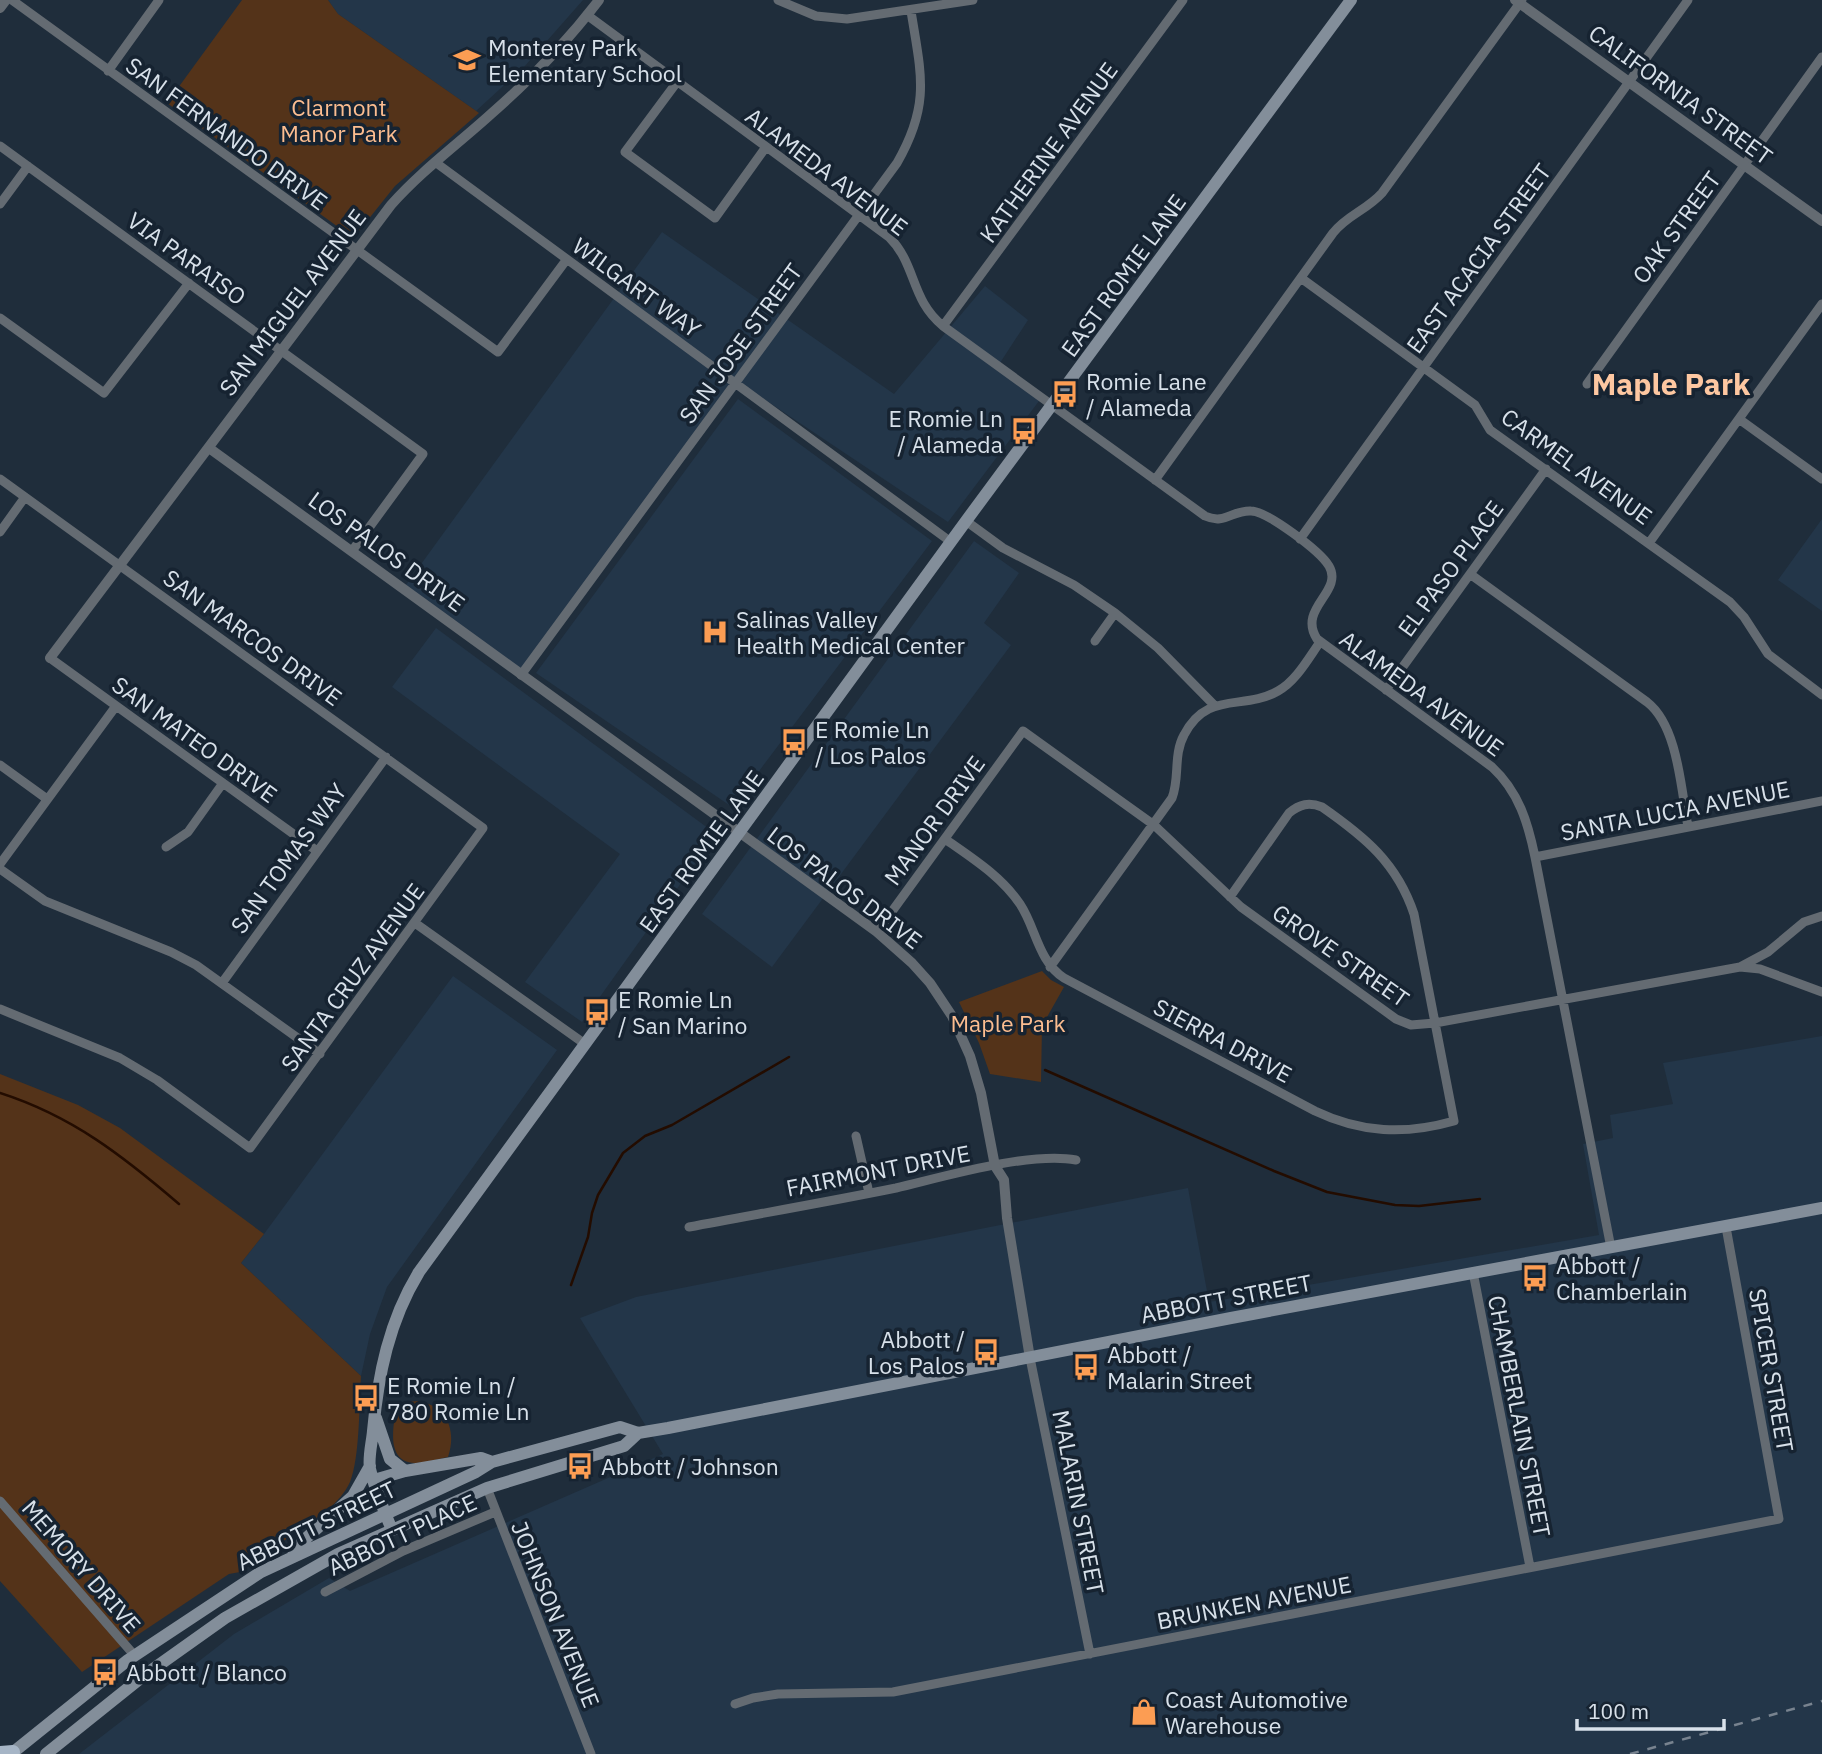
<svg xmlns="http://www.w3.org/2000/svg" width="1822" height="1754" font-family="'IBM Plex Sans',sans-serif">
  <style>
    .built { fill: #233649 }
    .green { fill: #543319 }
    .lines { fill: none; stroke-linecap: round; stroke-linejoin: round }
    .stream { stroke: #230c00; stroke-width: 2.5 }
    .minor { stroke: #646b72; stroke-width: 9 }
    .tertiary { stroke: #646b72; stroke-width: 10 }
    .secondary { stroke: #838e9a; stroke-width: 12 }
    .trunk { stroke: #a6b5c6; stroke-width: 14 }
    .rail { stroke: #78838f; stroke-width: 2.5; stroke-dasharray: 9 9; stroke-linecap: butt }
    .labels { text-anchor: middle; dominant-baseline: central; stroke-width: 7; stroke-linejoin: round; paint-order: stroke }
    .poi-label { font-size: 23px; fill: #d8e1ea; stroke: #162331; text-anchor: start }
    .street-label { font-size: 23px; fill: #d8e1ea; stroke: #162331 }
    .park-label { font-size: 23px; fill: #fcbd90; stroke: #162331 }
    .district-label { font-size: 30px; font-weight: bold; fill: #fdc7a1; stroke: #162331 }
  </style>
  <rect width="100%" height="100%" fill="#1f2d3b"/>
  <path class="built" d="M328,0H583L524,67L476,111L338,14Z
    M662,232L894,394L985,286L1028,320L998,366L1039,401L948,522L761,397L736,382L521,675L403,589Z
    M738,399L932,541L732,807L536,673Z
    M1822,519V611L1778,580Z
    M974,541L1019,573L984,623L1011,645L772,967L702,914Z
    M436,628L716,834L582,1022L525,982L620,854L392,687Z
    M453,976L557,1050L387,1287L370,1334L361,1376L241,1263L264,1234Z
    M1822,1036V1754H79L234,1634L329,1578L350,1591L663,1454L580,1318L636,1297L1188,1188L1209,1302L1599,1235L1583,1144L1613,1138L1610,1115L1673,1104L1663,1063Z"/>
  <path class="green" d="M242,0H328L338,14L479,113L395,186L359,231L352,234L345,232L167,103Z
    M1042,971L1051,980L1064,987L1042,1026L1041,1082L990,1074L979,1043L959,1002Z
    M0,1074L78,1105L120,1128L264,1234L241,1263L361,1376C359,1405 360,1457 350,1482C345,1493 337,1501 329,1509L240,1572L229,1574L82,1672L0,1581Z
    M418,1401C447,1406 457,1430 448,1457C438,1459 426,1463 415,1463C384,1462 394,1423 397,1403Z"/>
  <g class="lines">
    <path class="stream" d="M1045,1070L1274,1171L1327,1192L1395,1205L1419,1206L1480,1199
      M0,1093C72,1116 123,1156 179,1204
      M571,1285L588,1237L592,1213L598,1195L623,1153L645,1136L672,1125L789,1057"/>
    <path class="minor" d="M12,0L498,352L567,259
      M778,0L816,16L847,19L973,0
      M587,15L889,237C917,265 910,299 943,326L1205,516C1225,525 1232,510 1251,511C1267,511 1320,551 1329,566C1344,592 1297,608 1317,639L1492,767C1519,792 1528,823 1535,857L1611,1248
      M108,71L159,0
      M677,82L625,152L715,218L766,147
      M0,146L423,454L352,551
      M435,162L951,542
      M0,204L28,166
      M1301,278L1475,405L1490,430L1730,602L1744,617L1768,654L1822,695
      M0,318L104,393L189,283
      M943,326L1183,0
      M1587,384L1822,57
      M1739,419L1822,479
      M0,479L483,828L250,1148L157,1080L120,1058L0,1009
      M1155,480L1333,233C1347,215 1367,210 1382,193L1522,0
      M966,521L1003,548L1074,585L1115,613L1158,648L1215,706
      M0,532L25,497
      M1300,539L1688,0
      M1649,543L1822,304
      M1470,574L1647,702C1678,726 1681,789 1688,827
      M1095,641L1115,613
      M50,658L317,851
      M521,675L897,163C931,104 921,74 911,11
      M1386,690L1546,469
      M0,765L47,799
      M945,839C972,858 1001,876 1020,904C1036,928 1038,961 1064,978L1315,1111C1361,1133 1405,1135 1454,1121L1414,914C1397,863 1365,837 1322,807C1309,802 1300,804 1289,813L1230,897
      M166,847L188,832L223,783
      M1535,857L1822,801
      M0,864L116,706
      M0,869L45,901L171,952L196,965L320,1054
      M1822,916L1804,922L1768,952L1740,967L1760,969L1822,992
      M415,923L585,1044
      M877,932L1023,731L1154,825L1241,907L1396,1019L1411,1025L1435,1023L1740,967
      M1050,967L1172,798C1180,778 1173,755 1184,735C1207,690 1243,711 1278,691C1296,681 1308,659 1320,642
      M222,983L386,757
      M856,1136L869,1193
      M689,1227C758,1214 827,1202 896,1188C943,1177 1031,1151 1076,1160
      M1473,1272L1530,1567
      M1030,1358L1090,1654
      M487,1488L591,1754
      M0,1501L135,1656
      M325,1592L403,1551L495,1512
      M735,1704L753,1698L778,1694L893,1692L1779,1519L1726,1227"/>
    <path class="tertiary" d="M1515,0L1822,221
      M0,8L6,0
      M209,448L877,932L912,963L930,983L952,1016L970,1056L981,1093L995,1166L1004,1180L1007,1218L1030,1358
      M50,658L391,205C421,171 458,144 491,114C531,79 567,42 599,0"/>
    <path class="secondary" d="M376,1418L390,1459L405,1471
      M374,1480L405,1471L481,1458L492,1462
      M392,1530C384,1510 375,1490 370,1469C368,1457 372,1443 373,1431C378,1375 389,1321 419,1272L966,521L1351,0
      M293,1550L353,1496L370,1466
      M11,1754L128,1660L261,1572L476,1472L492,1462L620,1427L638,1433L668,1428L1231,1318L1822,1208
      M46,1754L142,1677L225,1618L338,1554L487,1488L624,1446L638,1433"/>
    <path class="trunk" d="M0,1753L13,1752"/>
    <path class="rail" d="M1630,1754L1822,1701"/>
  </g>
  <defs>
    <symbol id="school-bare" viewBox="-9 -9 18 18"><path d="M0-5L7-2L0 1L-7-2ZM-4 1L0 2.5L4 1V4Q0 6-4 4Z" fill="#fc9d53" stroke="#162331" stroke-width="2.5" paint-order="stroke"/></symbol>
    <symbol id="bus-bare" viewBox="-9 -9 18 18"><path d="M-5-6H5V4H4V6H2V4H-2V6H-4V4H-5ZM-3.5-4V0h7V-4ZM-3.5 1.2v1.5H-2V1.2ZM2 1.2v1.5H3.5V1.2Z" fill="#fc9d53" stroke="#162331" stroke-width="2.5" paint-order="stroke"/></symbol>
    <symbol id="hospital-bare" viewBox="-9 -9 18 18"><path d="M-5-5h3v3.5h4V-5h3V5h-3V1.5h-4V5h-3Z" fill="#fc9d53" stroke="#162331" stroke-width="2.5" paint-order="stroke"/></symbol>
    <symbol id="shop-bare" viewBox="-9 -9 18 18"><path d="M-5-2.5h2.3a2.7 3.5 0 0 1 5.4 0H5L5.5 6h-11ZM-1.5-2.5h3a1.5 2.3 0 0 0-3 0Z" fill="#fc9d53" stroke="#162331" stroke-width="2.5" paint-order="stroke"/></symbol>
  </defs>
  <g fill-rule="evenodd">
    <use href="#school-bare" x="448" y="41" width="38" height="38"/>
    <use href="#bus-bare" x="1046" y="375" width="38" height="38"/>
    <use href="#bus-bare" x="1005" y="412" width="38" height="38"/>
    <use href="#hospital-bare" x="696" y="613" width="38" height="38"/>
    <use href="#bus-bare" x="775" y="723" width="38" height="38"/>
    <use href="#bus-bare" x="578" y="993" width="38" height="38"/>
    <use href="#bus-bare" x="1516" y="1259" width="38" height="38"/>
    <use href="#bus-bare" x="967" y="1333" width="38" height="38"/>
    <use href="#bus-bare" x="1067" y="1348" width="38" height="38"/>
    <use href="#bus-bare" x="347" y="1379" width="38" height="38"/>
    <use href="#bus-bare" x="561" y="1447" width="38" height="38"/>
    <use href="#bus-bare" x="86" y="1653" width="38" height="38"/>
    <use href="#shop-bare" x="1125" y="1693" width="38" height="38"/>
  </g>
  <g class="labels">
    <g class="poi-label">
      <text x="488" y="47">Monterey Park<tspan x="488" dy="26">Elementary School</tspan></text>
      <text x="1086" y="381">Romie Lane<tspan x="1086" dy="26">/ Alameda</tspan></text>
      <text x="1003" y="418" text-anchor="end">E Romie Ln<tspan x="1003" dy="26">/ Alameda</tspan></text>
      <text x="736" y="619">Salinas Valley<tspan x="736" dy="26">Health Medical Center</tspan></text>
      <text x="815" y="729">E Romie Ln<tspan x="815" dy="26">/ Los Palos</tspan></text>
      <text x="618" y="999">E Romie Ln<tspan x="618" dy="26">/ San Marino</tspan></text>
      <text x="1556" y="1265">Abbott /<tspan x="1556" dy="26">Chamberlain</tspan></text>
      <text x="965" y="1339" text-anchor="end">Abbott /<tspan x="965" dy="26">Los Palos</tspan></text>
      <text x="1107" y="1354">Abbott /<tspan x="1107" dy="26">Malarin Street</tspan></text>
      <text x="387" y="1385">E Romie Ln /<tspan x="387" dy="26">780 Romie Ln</tspan></text>
      <text x="601" y="1466">Abbott / Johnson</text>
      <text x="126" y="1672">Abbott / Blanco</text>
      <text x="1165" y="1699">Coast Automotive<tspan x="1165" dy="26">Warehouse</tspan></text>
    </g>
    <g class="street-label">
      <text transform="translate(1681 94) rotate(36)">CALIFORNIA STREET</text>
      <text transform="translate(227 133) rotate(36)">SAN FERNANDO DRIVE</text>
      <text transform="translate(1048 152) rotate(-54)">KATHERINE AVENUE</text>
      <text transform="translate(827 171) rotate(37)">ALAMEDA AVENUE</text>
      <text transform="translate(1676 227) rotate(-54)">OAK STREET</text>
      <text transform="translate(187 258) rotate(36)">VIA PARAISO</text>
      <text transform="translate(1478 258) rotate(-54)">EAST ACACIA STREET</text>
      <text transform="translate(1123 275) rotate(-54)">EAST ROMIE LANE</text>
      <text transform="translate(637 287) rotate(36)">WILGART WAY</text>
      <text transform="translate(292 302) rotate(-53)">SAN MIGUEL AVENUE</text>
      <text transform="translate(740 343) rotate(-54)">SAN JOSE STREET</text>
      <text transform="translate(1577 466) rotate(36)">CARMEL AVENUE</text>
      <text transform="translate(387 551) rotate(36)">LOS PALOS DRIVE</text>
      <text transform="translate(1450 568) rotate(-54)">EL PASO PLACE</text>
      <text transform="translate(253 637) rotate(36)">SAN MARCOS DRIVE</text>
      <text transform="translate(1422 693) rotate(36)">ALAMEDA AVENUE</text>
      <text transform="translate(195 739) rotate(36)">SAN MATEO DRIVE</text>
      <text transform="translate(1675 810) rotate(-11)">SANTA LUCIA AVENUE</text>
      <text transform="translate(934 820) rotate(-54)">MANOR DRIVE</text>
      <text transform="translate(701 851) rotate(-54)">EAST ROMIE LANE</text>
      <text transform="translate(288 858) rotate(-54)">SAN TOMAS WAY</text>
      <text transform="translate(845 887) rotate(37)">LOS PALOS DRIVE</text>
      <text transform="translate(1341 955) rotate(35)">GROVE STREET</text>
      <text transform="translate(352 977) rotate(-54)">SANTA CRUZ AVENUE</text>
      <text transform="translate(1223 1040) rotate(28)">SIERRA DRIVE</text>
      <text transform="translate(878 1170) rotate(-11)">FAIRMONT DRIVE</text>
      <text transform="translate(1226 1298) rotate(-11)">ABBOTT STREET</text>
      <text transform="translate(1772 1370) rotate(80)">SPICER STREET</text>
      <text transform="translate(1520 1416) rotate(79)">CHAMBERLAIN STREET</text>
      <text transform="translate(1079 1502) rotate(79)">MALARIN STREET</text>
      <text transform="translate(316 1525) rotate(-26)">ABBOTT STREET</text>
      <text transform="translate(402 1534) rotate(-25)">ABBOTT PLACE</text>
      <text transform="translate(82 1566) rotate(49)">MEMORY DRIVE</text>
      <text transform="translate(1254 1602) rotate(-11)">BRUNKEN AVENUE</text>
      <text transform="translate(556 1614) rotate(68)">JOHNSON AVENUE</text>
    </g>
    <g class="park-label">
      <text x="339" y="107">Clarmont<tspan x="339" dy="26">Manor Park</tspan></text>
      <text x="1008" y="1023">Maple Park</text>
    </g>
    <g class="district-label">
      <text x="1671" y="383">Maple Park</text>
    </g>
  </g>
  <path d="M1577 1719v10h147v-10" fill="none" stroke="#d8e1ea" stroke-width="3.5"/>
  <text x="1588" y="1719" font-size="21" fill="#d8e1ea" stroke="#162331" stroke-width="5" paint-order="stroke">100 m</text>
</svg>
